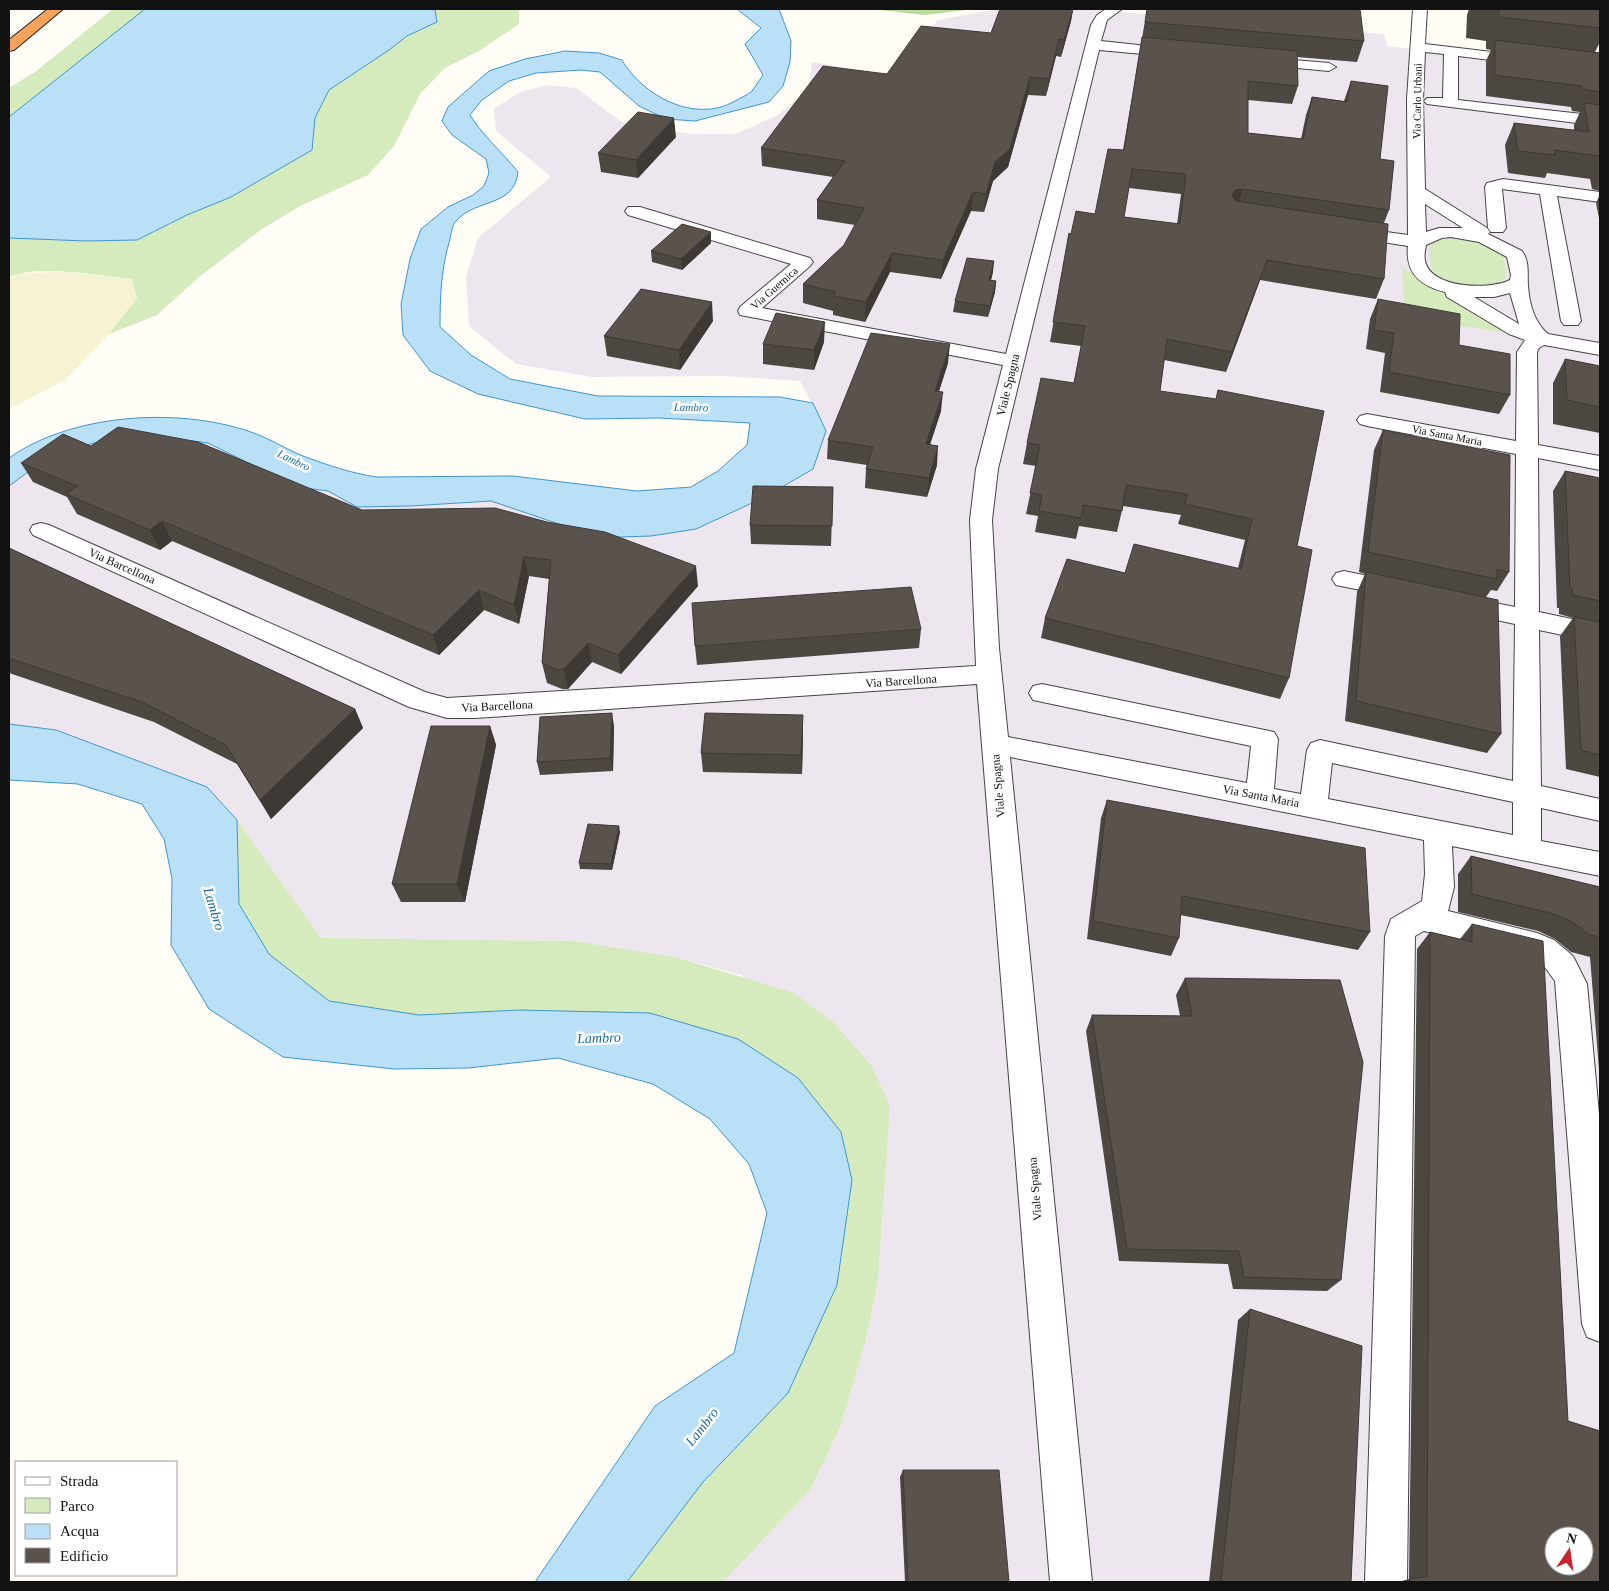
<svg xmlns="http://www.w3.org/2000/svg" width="1609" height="1591" font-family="'Times New Roman',serif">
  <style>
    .industrial { fill: #eee6ef; fill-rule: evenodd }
    .farmland { fill: #f6f3d4 }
    .green { fill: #d5ebbd }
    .forest { fill: #b9dc9c }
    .water { fill: #b9e0f7; stroke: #3f96cf }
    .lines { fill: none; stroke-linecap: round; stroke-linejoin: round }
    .minor-casing { stroke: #444; stroke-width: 2 }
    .highway-casing { stroke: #222; stroke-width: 2 }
    .minor { fill: #fff; fill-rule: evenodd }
    .highway { fill: #f5a25d; fill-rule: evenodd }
    .wall { fill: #4d4742; fill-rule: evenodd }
    .shaded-wall { fill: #3f3936 }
    .building { fill: #5a524d; stroke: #3f3936; fill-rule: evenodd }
    .labels { text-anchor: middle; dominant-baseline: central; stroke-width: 5; stroke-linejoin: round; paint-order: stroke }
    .far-street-label { font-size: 11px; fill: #111; stroke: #fff }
    .far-water-label { font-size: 11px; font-style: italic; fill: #1768a6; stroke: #fff }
    .street-label { font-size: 12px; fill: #111; stroke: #fff }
    .water-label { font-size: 14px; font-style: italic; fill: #1768a6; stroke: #fff }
  </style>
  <rect width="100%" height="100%" fill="#fffdf5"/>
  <path class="industrial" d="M998,9L1096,10L1384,34L1387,46L1600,73V1582H723L811,1489L841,1425L865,1343L878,1282L890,1107L741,975L679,958L576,941L321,938L237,820L207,787L56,730L9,724V486L43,461L93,443L171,438L208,443L297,487L328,491L357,507L410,506L491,501L565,526L619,537L826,431L800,381L723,376L592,377L516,364L469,326L466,277L478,238L551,177L496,131L494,109L520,92L548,85L576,88L623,123L690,134H736L778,115L808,89L812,62L888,75L938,20ZM1554,1536H1584V1566H1554Z"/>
  <path class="farmland" d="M66,272L132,279L137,298L109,334L65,380L9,409V277L19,273Z"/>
  <path class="green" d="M113,9H145L9,117V88L35,72Z
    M431,9H519V24L479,51L445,68L420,94L394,146L368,175L300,206L262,229L199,277L157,315L109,334L137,298L132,279C99,276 38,264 9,277V238L86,241L137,240L187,215L231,197L312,150L315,118L329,90L389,50L407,36L436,22L435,10Z
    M1455,238L1486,244L1503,255L1507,273L1505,279C1489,293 1444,286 1432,269C1428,262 1429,254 1429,246L1436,241Z
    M1402,267L1507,333L1404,317Z
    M237,820L321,938L576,941L679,958L794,993L833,1022L872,1066L890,1107L878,1282L865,1343L841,1425L811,1489L723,1582H627L703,1482L788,1393L852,1180L519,1010L419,1015L329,1001L269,954L239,904Z"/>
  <path class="forest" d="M871,9H974L925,15Z"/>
  <path class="water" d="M145,9H431L435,10L437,22L407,36L389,50L329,90L315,118L312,150L231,197L187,215L137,240L86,241L9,238V117Z
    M737,9H779L791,41L790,62L783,86L769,102L695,121L666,119L639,106L600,72L581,70L536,73L509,81L482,100L470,115C483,136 502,152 518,172C514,208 476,198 456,221C452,225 451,234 450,239C441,269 440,297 440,327L471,355L510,379L598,396L780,397L813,403L826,431L813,469L763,498L696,529L651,536L619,537L565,526L491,501L410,506L357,507L328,491L297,487L208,443L171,438L93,443L43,461L9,486V458C71,414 176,407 248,431C267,437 284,448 303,456C327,465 351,473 376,477L513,476L637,491L691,487L718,471L747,445L750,423L659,418L585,419L478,394L430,371L403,335L401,304L410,259L421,229L448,207L473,195L484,186L489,173L486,159L452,135L442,121L448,107L489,71L525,59L565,51L599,53L622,60C643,96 695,124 735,101C740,98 748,95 752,91C756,86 759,80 763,75L745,44L761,28Z
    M9,724L56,730L207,787L237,820L239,904L269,954L329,1001L419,1015L519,1010L650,1013L738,1039L798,1078L841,1132L852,1180L837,1285L788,1393L703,1482L627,1582H535L655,1406L734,1353L767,1213L749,1164L710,1119L653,1084L558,1058L468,1068L394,1069L283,1057L209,1009L171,945L172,879L164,839L142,804L78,784L9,780Z"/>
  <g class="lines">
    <defs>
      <path id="minor" d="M1106,9H1122L1107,20L1101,41L1176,49L1183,53L1176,57L1099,50L998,469L992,520L999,648L1008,737L1247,783L1251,746L1033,700L1029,693L1033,686L1042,684L1274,732L1278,739L1274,789L1301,794L1307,750L1311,743L1320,740L1513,781L1515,624L1451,610L1448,604L1451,598L1460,596L1515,607L1516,454L1367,426L1360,424L1357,420L1360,416L1367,414L1516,441L1517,352L1525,340L1509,334L1447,297L1445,292C1420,286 1405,273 1408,246L1350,237L1344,236L1341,232L1344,228L1350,227L1408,235L1407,99L1413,9H1427L1425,44L1600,65V73L1458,56V100L1600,116V126L1427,104L1424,101L1427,98H1443L1444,54L1425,52L1423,99L1425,189L1487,228L1490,232L1488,234L1522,251C1530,262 1527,274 1528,285C1529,303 1534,322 1548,334L1600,343V355L1544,345L1539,348L1537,352L1538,445L1600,456V470L1538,458L1539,612L1600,625V643L1539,630L1541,786L1600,799V821L1541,808V841L1600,852V876L1452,846L1454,887L1448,911L1537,933L1554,940L1573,956L1587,984L1600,1125V1342L1587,1337L1582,1324L1555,981L1544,966L1531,957L1424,931L1415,936L1407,1582H1365L1385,936L1391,919L1422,901L1425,874L1424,840L1010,757L1092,1582H1050L977,684L475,718H447L409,707L33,535L30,530L33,525L41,523L49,525L425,692L447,698L976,666L970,520L976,469L1003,365L740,315L738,311L740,307L791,264L628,215L625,211L628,207H640L810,258L813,262L810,266L762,308L1006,354L1091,25L1097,15ZM1425,204L1463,228H1439L1426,232ZM1451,237L1479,242L1507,257L1511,275L1510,280C1490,290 1431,289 1425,261C1424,256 1425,250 1426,245L1442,238ZM1510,293L1519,324L1474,297H1494ZM1332,763L1513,802V835L1328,799Z
        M1259,57L1329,63L1336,67L1329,71L1254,64L1252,61L1254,58Z
        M1503,179L1600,192V202L1557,196L1581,321L1578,325H1564L1561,321L1540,194L1502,189L1506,228L1503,232H1491L1488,228L1485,187L1487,183Z
        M1344,571L1407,584L1411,590L1407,596L1399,598L1336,585L1332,579L1336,573Z"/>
      <path id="highway" d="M48,9H63L14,50L9,51V40Z"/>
    </defs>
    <use href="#minor" class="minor-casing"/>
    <use href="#highway" class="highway-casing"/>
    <use href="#minor" class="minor"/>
    <use href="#highway" class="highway"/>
  </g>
  <path class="wall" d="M1000,9H1073L1071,21L1061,57L1056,56L1046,96L1028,95L1008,167L993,181L984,212L971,211L941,279L890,272L865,322L833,315V311L803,303V284L844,245L855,225L817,219V200L833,177L762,166L761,148L887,74L991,33Z
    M1147,9L1364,41L1357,62L1297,57L1298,86L1292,104L1248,100V133L1301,139L1306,115L1312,97L1344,101L1351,81L1380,159L1389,210L1384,223V279L1376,299L1260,280L1226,372L1164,360L1160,391L1297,546L1289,678L1280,699L1041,638L1045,618L1125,573L1238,568L1245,540L1178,524L1181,515L1123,506L1117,532L1079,526L1076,539L1035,532L1038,516L1026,514L1036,466L1023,464L1027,443L1074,383L1081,346L1050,342L1069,233L1071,234L1095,214L1123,150ZM1129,188L1181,194L1177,224L1124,217Z
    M1469,9H1600V42L1595,52L1600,53V191L1592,189L1590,179L1547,173L1545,178L1508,173L1505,145L1514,123L1574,130V125L1580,112L1572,111L1571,107L1486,96V61L1491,50L1486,49V41L1466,38L1467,15Z
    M676,137L638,178L601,172L598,153Z
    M1600,194V223L1596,203Z
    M711,232V243L682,270L652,262L651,251Z
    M993,272L991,280L996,281L995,292L988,317L953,312L955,301Z
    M1378,299L1459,345L1510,395L1499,414L1380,392L1385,353L1366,349L1370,319Z
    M713,321L680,370L607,356L604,336Z
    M824,342L814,370L763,364V344Z
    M1565,359L1600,366V433L1553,424V383Z
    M948,363L939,391L941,411L930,444L937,465L927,497L865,488L866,469L867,465L827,459L828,440Z
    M1383,430L1509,572L1497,591L1491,590L1486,597L1501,734L1487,753L1345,721L1357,592L1365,574L1359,572L1374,450Z
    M91,446L362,510L698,586L621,674L592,662L568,689H562L547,683L542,663L549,579L529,576L519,624L484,610L439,655L172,541L160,550L77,514L67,497L33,482L21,463Z
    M1565,471L1600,478V777L1566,769L1560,636L1573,618L1559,614V608H1557L1553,491Z
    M833,487L831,546L751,544L750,525Z
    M9,548L355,709L363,728L271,819L237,764L154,722L9,673Z
    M921,629L919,648L697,665L695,646Z
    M490,726L496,745L465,902H401L392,884Z
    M614,726L613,771L540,775L537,762Z
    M803,735L802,774L703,772L701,753Z
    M1107,800L1370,932L1358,950L1180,915L1179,938L1171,956L1087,939L1101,818Z
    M620,832L612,870L580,869L579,863Z
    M1471,856L1600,887V1082L1590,957L1571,952L1555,939L1538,931L1458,912V874Z
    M1472,924L1568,1421L1600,1582H1398L1409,1579L1417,949L1430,932L1460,939Z
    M1185,978L1341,1280L1327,1291L1233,1289L1228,1264L1119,1261L1086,1031L1092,1015L1180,1016L1176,995Z
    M1250,1309L1351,1582H1209L1238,1320Z
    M903,1470L1009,1582H905L900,1477Z"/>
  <path class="shaded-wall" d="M1073,9L1071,21L1061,57L1064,40Z
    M1059,39L1056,56L1046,96L1049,79Z
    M1030,77L1028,95L1008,167L993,181L984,212L986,194L995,162Z
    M674,118L676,137L638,178L636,160Z
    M1243,189L1237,208L1232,195L1235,190Z
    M973,192L971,211L941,279L943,260Z
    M711,232V243L682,270L681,259Z
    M892,253L890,272L865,322L866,302Z
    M1267,260L1260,280L1226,372L1232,352Z
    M994,261L993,272L988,291L989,280Z
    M996,281L995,292L988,317L990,306Z
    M712,302L713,321L680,370L679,350Z
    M825,322L824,342L814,370V350Z
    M950,344L948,363L933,410L935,391Z
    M943,392L941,411L924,463L926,444Z
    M938,446L937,465L927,497L929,478Z
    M162,521L172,541L160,550L150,530Z
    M524,557L529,576L519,624L514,605Z
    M696,566L698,586L621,674L618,655Z
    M479,590L484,610L439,655L433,635Z
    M588,643L592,662L568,689L564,669Z
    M355,709L363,728L271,819L260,800Z
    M612,713L614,726L613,771L610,758Z
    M803,715V735L802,774L801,755Z
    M490,726L496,745L465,902L457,884Z
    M619,826L620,832L612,870L611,864Z"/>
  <path class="building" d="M1000,9H1073L1064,40L1059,39L1049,79L1030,77L1010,149L995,162L986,194L973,192L943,260L892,253L866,302L834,296L835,292L803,284L844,245L864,208L817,200L845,161L761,148L823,66L887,74L921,26L991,33Z
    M1147,9H1360L1364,41L1145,22Z
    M1499,9H1600V28L1499,17Z
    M1142,37L1297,51L1298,86L1248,81V133L1303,139L1312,97L1347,102L1351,81L1388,86L1380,159L1394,161L1389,210L1243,189L1235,190L1232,195L1236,201L1388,224L1384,279L1267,260L1232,352L1167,339L1160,391L1216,399L1218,390L1324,411L1297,546L1312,550L1289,678L1045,618L1067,559L1125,573L1134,544L1241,569L1252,519L1185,504L1187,494L1126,485L1122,511L1083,505L1081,518L1039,511L1042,495L1030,493L1040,445L1027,443L1041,378L1074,383L1085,326L1053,322L1069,233L1071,234L1076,211L1095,214L1108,149L1124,150ZM1132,169L1186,174L1180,224L1124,217Z
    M1495,40L1600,53V92L1582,89L1581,86L1495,75Z
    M1584,103L1600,105V156L1554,150L1555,155L1518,151L1514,123L1589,132Z
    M638,112L674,118L636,160L598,153Z
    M682,224L711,232L681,259L651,251Z
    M967,258L994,261L989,280L996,281L990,306L955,301Z
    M641,289L712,302L679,350L604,336Z
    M1378,299L1460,314L1459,345L1510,354V395L1389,372L1394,333L1374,330Z
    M776,313L825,322L814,350L763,344Z
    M871,333L950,344L935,391L943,392L926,444L938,446L929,478L866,469L873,447L828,440Z
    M1565,359L1600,366V407L1567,400Z
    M118,427L198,442L362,510L495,508L547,522L605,532L696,566L618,655L588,643L564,669L558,670L542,663L551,560L524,557L514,605L479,590L433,635L162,521L150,530L66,494L77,486L21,463L63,434L91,446Z
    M1383,430L1510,455L1509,572L1497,569V579L1368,552Z
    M1565,471L1600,478V601L1573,595L1572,588H1570Z
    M753,486L833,487L832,526L750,525Z
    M9,548L355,709L260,800L226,745L142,702L9,658Z
    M1366,572L1498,600L1501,734L1356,701Z
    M911,587L921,629L695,646L692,603Z
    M1574,617L1600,622V755L1581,750Z
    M612,713L610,758L537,762L540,717Z
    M705,713L803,715L801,755L701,753Z
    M431,726H490L457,884H392Z
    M1107,800L1365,848L1370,932L1182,896L1179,938L1093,921Z
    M588,824L619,826L611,864L579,863Z
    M1471,856L1600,887V938L1588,934L1571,921L1554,914L1472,894Z
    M1472,924L1543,941L1568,1421L1600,1431V1582H1410V1579L1427,1577L1430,932L1472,942ZM1554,1536H1584V1566H1554Z
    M1185,978L1340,980L1363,1062L1341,1280L1244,1277L1239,1251L1127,1249L1092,1015L1192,1016Z
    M1250,1309L1362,1346L1351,1582H1221Z
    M903,1470H999L1009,1582H908Z"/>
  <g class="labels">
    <g class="far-street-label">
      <text transform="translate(1417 101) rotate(-89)">Via Carlo Urbani</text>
      <text transform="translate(774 288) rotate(-41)">Via Guernica</text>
      <text transform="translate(1447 435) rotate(11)">Via Santa Maria</text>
    </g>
    <g class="far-water-label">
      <text transform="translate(691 407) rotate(1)">Lambro</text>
      <text transform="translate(294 460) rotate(26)">Lambro</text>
    </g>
    <g class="street-label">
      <text transform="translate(1008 385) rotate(-76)">Viale Spagna</text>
      <text transform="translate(122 566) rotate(24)">Via Barcellona</text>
      <text transform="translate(901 681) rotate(-4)">Via Barcellona</text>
      <text transform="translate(497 706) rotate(-3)">Via Barcellona</text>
      <text transform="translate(998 786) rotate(-95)">Viale Spagna</text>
      <text transform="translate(1261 796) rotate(11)">Via Santa Maria</text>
      <text transform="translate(1035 1189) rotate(-95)">Viale Spagna</text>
    </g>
    <g class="water-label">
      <text transform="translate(214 909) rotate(73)">Lambro</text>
      <text transform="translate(599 1038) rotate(-2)">Lambro</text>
      <text transform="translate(702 1427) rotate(-52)">Lambro</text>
    </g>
  </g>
  <rect width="1609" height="1591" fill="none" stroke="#111111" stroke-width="20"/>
  <rect x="15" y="1461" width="162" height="115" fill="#ffffff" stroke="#a0a0a0"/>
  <rect x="25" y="1477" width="25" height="8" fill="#ffffff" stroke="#a0a0a0"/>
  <text x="60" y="1486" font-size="15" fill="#111111">Strada</text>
  <rect x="25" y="1498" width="25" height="15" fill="#d5ebbd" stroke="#a0a0a0"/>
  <text x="60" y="1511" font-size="15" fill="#111111">Parco</text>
  <rect x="25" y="1524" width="25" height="15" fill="#b9e0f7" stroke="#a0a0a0"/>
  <text x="60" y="1536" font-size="15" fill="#111111">Acqua</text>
  <rect x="25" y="1548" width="25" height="15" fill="#5a524d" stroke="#a0a0a0"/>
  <text x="60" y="1561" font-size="15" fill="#111111">Edificio</text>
  <g transform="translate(1569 1551) rotate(13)"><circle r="24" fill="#ffffff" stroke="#a0a0a0"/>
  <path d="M0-4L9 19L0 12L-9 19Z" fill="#c4262e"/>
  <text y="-8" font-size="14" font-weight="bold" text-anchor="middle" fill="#111111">N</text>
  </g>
</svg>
